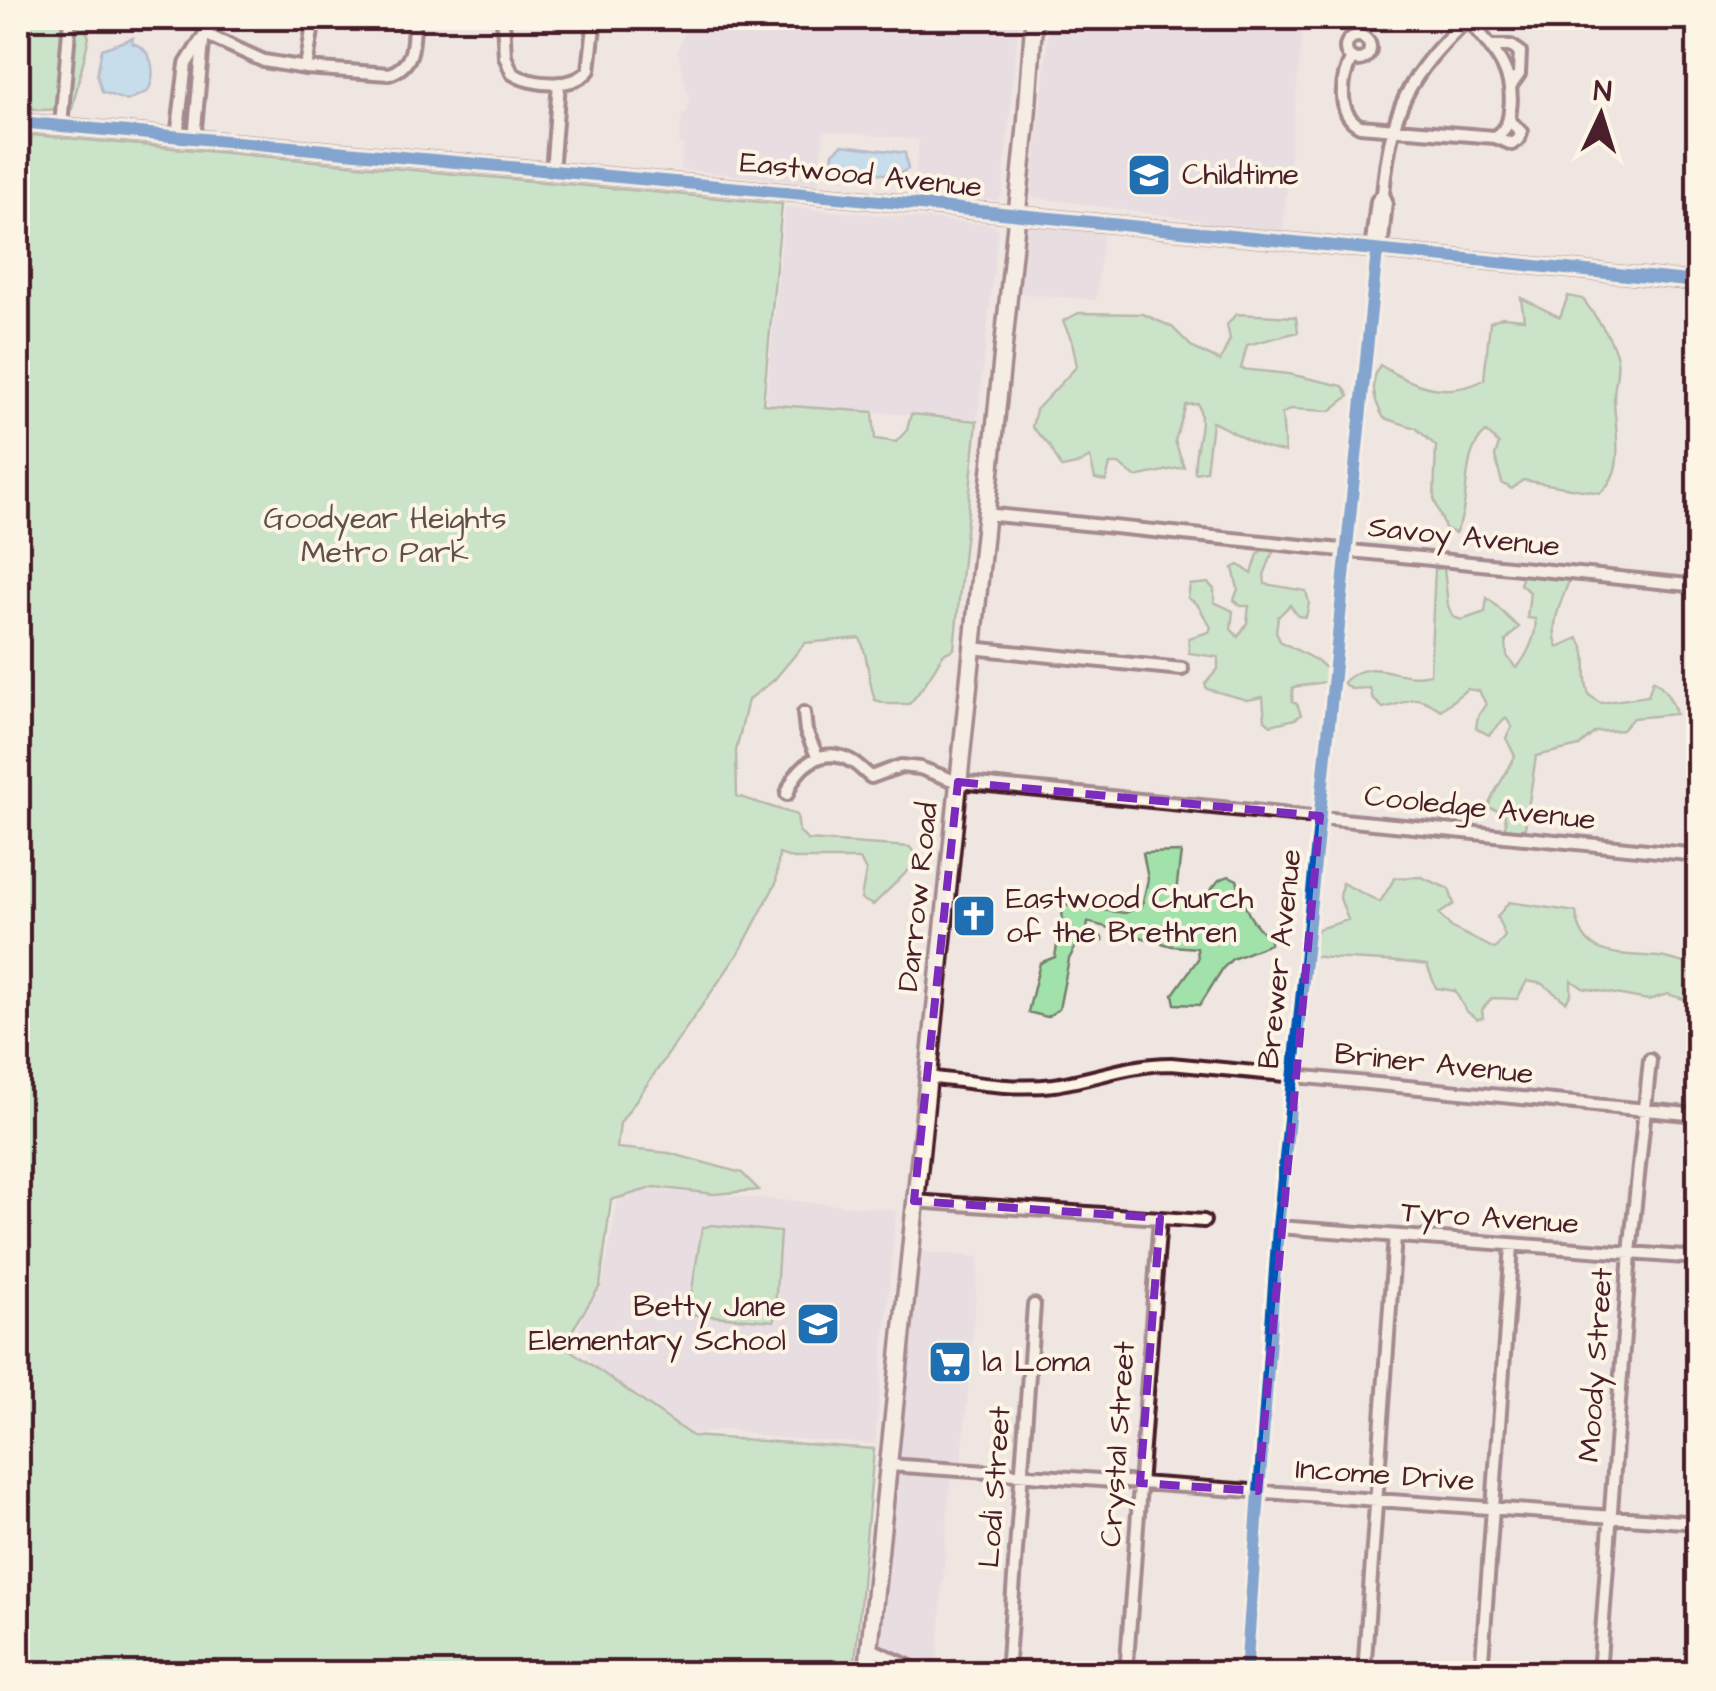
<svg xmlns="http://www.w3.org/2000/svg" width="1716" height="1691" font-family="'Architects Daughter',sans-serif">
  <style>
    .built { fill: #e0d3df }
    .green { fill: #a1e2ab; stroke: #76806b; stroke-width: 2.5 }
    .water { fill: #97d2f8; stroke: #788aa6; stroke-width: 2.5 }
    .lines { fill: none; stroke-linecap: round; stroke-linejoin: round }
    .minor-casing { stroke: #4a1f2b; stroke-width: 18 }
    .tertiary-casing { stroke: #4a1f2b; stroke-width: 20 }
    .primary-casing { stroke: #4a1f2b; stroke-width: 22 }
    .minor { stroke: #fcf5e5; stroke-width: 10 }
    .tertiary { stroke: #fcf5e5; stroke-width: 12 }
    .primary { stroke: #fcf5e5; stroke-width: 15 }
    .cycleway-casing { stroke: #fcf5e5; stroke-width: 19 }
    .cycleway { stroke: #0057b8; stroke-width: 12 }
    .marked { fill: none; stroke: #7b2cbf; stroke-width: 8; stroke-dasharray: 20 12; stroke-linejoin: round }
    .labels { text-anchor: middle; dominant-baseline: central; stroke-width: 8; stroke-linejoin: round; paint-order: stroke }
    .street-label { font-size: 30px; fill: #4a1f2b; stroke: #fcf5e5 }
    .poi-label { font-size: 30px; fill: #4a1f2b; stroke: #fcf5e5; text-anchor: start }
    .park-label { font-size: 30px; fill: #60504b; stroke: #fcf5e5 }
  </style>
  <rect width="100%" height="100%" fill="#efe6e2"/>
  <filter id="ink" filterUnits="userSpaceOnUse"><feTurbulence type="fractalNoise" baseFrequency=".01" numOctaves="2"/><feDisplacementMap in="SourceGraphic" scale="20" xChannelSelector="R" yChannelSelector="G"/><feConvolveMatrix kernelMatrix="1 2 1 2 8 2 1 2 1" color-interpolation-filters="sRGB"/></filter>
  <g filter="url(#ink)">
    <path class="built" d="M689,18H1019L1002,194L997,200L914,192L919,140L824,130L818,184L680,169L684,145L679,144L682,114L687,113L689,99L678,51Z
      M1050,18H1304L1282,234L1200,225V220L1031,197Z
      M785,207L994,225L998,230L977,421L766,402Z
      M1016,216L1104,224L1096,300L1007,292Z
      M630,1187L896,1210L875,1444L767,1437L727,1429L692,1434L592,1364L577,1337L582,1319L602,1287L619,1193Z
      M910,1251L979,1257L961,1470H951L936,1673H925L869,1648Z"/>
    <path class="green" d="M21,18H81L89,37L72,109L38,110L18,104Z
      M32,135L782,204L763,404L873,412L875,439L896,442L907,430L911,414L977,421L954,649L943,654C938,665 918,695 909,704H889L875,700C867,677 869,658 860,638L805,643L774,680L748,700L736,751L737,796L797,815L799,831L807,840L910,847L919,860L873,905L861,899L866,871L860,859H794L779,854L776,883L740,951L620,1123L617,1148L669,1153L742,1173L759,1190L714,1194L655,1187L611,1200L600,1286L563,1345L692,1436L874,1449L854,1673H18V245Z
      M1568,296L1583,299C1595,317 1613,338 1617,359C1619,372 1614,385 1614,398C1614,429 1628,470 1600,493L1523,480L1512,489L1502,483L1495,456L1499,444L1486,432C1458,455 1473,504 1455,533L1445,528L1434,498L1436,446L1416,428L1384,418C1374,402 1369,382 1380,365C1412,386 1447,399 1484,380L1490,322L1502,317L1524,319L1521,298L1560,317Z
      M1079,313L1143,314L1172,327L1193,348L1220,361L1230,339L1227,325L1236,314L1296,317L1298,332L1247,345L1241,369L1289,374L1343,386L1349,396L1330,411L1291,409L1282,414L1285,452C1250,447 1243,435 1212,422L1206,471L1195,473C1192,449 1207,426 1198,404L1186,405L1175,441L1184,467L1135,477L1119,464H1110L1106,481L1095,479L1090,457L1076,465L1062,468L1049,445L1032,427L1036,410L1077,366L1072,341L1063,321Z
      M1266,546L1273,552L1264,575L1265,584L1306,591L1309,603L1306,617L1298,616L1290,605L1278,617L1276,631L1280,641L1319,662L1328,670L1325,682L1293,687L1292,702L1297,704L1301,715L1295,719L1271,725L1265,720L1263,697L1247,700L1207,689L1205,684L1218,669V657L1189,653V638L1209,632L1211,627L1197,604L1188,598L1190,585L1208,583L1214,589V602L1233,611L1231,629L1238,637L1247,623L1249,606H1241L1234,600L1238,589L1233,568L1239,565L1252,574L1258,554Z
      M1444,568L1448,606L1453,617L1462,620L1485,612L1487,598C1500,607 1507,619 1519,627L1506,641L1507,656L1516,668C1526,659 1538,633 1535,619L1527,618L1530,592L1520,584L1524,573L1571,576C1563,597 1548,625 1558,647L1578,638C1592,656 1581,674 1589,695L1600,703L1648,696L1653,680C1664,686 1673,702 1676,714L1633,718L1622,730L1595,732L1579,746L1536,756L1525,828L1516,831L1504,829L1506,823L1504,813L1488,807C1495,788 1507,774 1515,756L1506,738L1512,727L1506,718L1489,735L1476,728L1478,716L1486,704L1479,691L1467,689L1441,710C1410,690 1415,702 1383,708L1373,699L1370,688L1351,689L1343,683C1373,653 1396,683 1430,674L1435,569Z
      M1181,852L1176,892L1188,905L1197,907L1219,880L1229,876L1237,880C1247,910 1245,916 1270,939V944L1232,959L1223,968L1200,1005L1175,1004L1173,994L1198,959L1197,948L1172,946L1088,922L1087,930L1101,936L1103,941H1079L1069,959L1059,1009L1047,1017L1028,1012L1040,963L1055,957L1064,905L1125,913L1142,906L1148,879L1143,853Z
      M1421,877L1449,889L1454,904L1439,914L1452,928L1495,949L1505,936L1497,917L1509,902L1576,912C1582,960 1619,953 1658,957C1672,958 1685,965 1698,966V1010L1684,999L1668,994L1648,1000L1583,988L1571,980V994L1566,1002L1543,984L1527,981L1517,999L1492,998L1482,1010L1483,1018L1477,1019L1466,1011L1455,991L1436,988L1427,965C1388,959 1350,961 1311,956L1318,929L1348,920L1340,898L1342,883L1380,902L1395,878Z
      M712,1225L780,1232L774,1321L688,1314L702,1228Z"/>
    <path class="water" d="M133,38L132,43C153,49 157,73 148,91L127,101L102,92L97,74L102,49Z
      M842,145L905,153L908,169L895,176L831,165L833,153Z"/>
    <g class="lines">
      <defs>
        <path id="minor" d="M503,18L505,56L512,73C531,86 574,89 589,70L595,18
          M1467,18C1491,47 1516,70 1510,110C1509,123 1506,130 1495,137
          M207,35L264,61L306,68L389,74C416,65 413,42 414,18
          M1346 48a12 12 0 1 1 24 0a12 12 0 1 1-24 0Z
          M1490,46H1511L1520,52L1519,74L1511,85
          M1352,58C1341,78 1336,114 1360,126L1495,137L1512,144L1519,139L1521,132L1509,120
          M306,68L314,18
          M61,126L70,18
          M177,137L186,64L215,18
          M194,139L203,42
          M552,172L559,83
          M1371,250L1377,201L1383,194C1391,109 1407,76 1469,18
          M1381,251L1386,201L1383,194
          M985,514L1698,586
          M971,648L1182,669
          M804,713L806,731L818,758
          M787,794C796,766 822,745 851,761C859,765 864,772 871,777L901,766L920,768L958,782L1698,855
          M928,1077C969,1082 1012,1090 1054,1085C1094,1079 1130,1064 1171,1064L1698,1115
          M914,1201L1204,1221
          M1278,1227L1698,1258
          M889,1465L1698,1523
          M869,1648L925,1674
          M1007,1674L1034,1305
          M1126,1674L1160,1218
          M1246,1674L1278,1227L1377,251
          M1364,1674L1395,1236
          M1481,1674L1512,1245
          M1599,1674L1630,1253L1650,1060"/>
        <path id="tertiary" d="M18,122L859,199L1698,282"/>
        <path id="primary" d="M867,1674L1026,127L1034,18"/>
      </defs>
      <use href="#minor" class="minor-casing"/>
      <use href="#tertiary" class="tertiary-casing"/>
      <use href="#primary" class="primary-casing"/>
      <use href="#minor" class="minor"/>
      <use href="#tertiary" class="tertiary"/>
      <use href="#primary" class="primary"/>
      <defs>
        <path id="cycleway" d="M18,122L859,199L1698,282
          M1246,1674L1278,1227L1377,251"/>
      </defs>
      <use href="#cycleway" class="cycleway-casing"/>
      <use href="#cycleway" class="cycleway"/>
    </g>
  </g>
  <path d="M0 0H1716V1691H0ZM958,782L1320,816L1258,1491L1140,1483L1160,1218L914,1201Z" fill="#efe6e2" fill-opacity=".55" fill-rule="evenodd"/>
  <path class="marked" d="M958,782L1320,816L1258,1491L1140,1483L1160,1218L914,1201Z"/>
  <defs>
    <symbol id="school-square" viewBox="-11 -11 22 22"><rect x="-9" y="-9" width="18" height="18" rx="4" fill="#1f6fb2" stroke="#fcf5e5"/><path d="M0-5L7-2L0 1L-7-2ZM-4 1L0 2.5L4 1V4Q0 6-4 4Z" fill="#fff"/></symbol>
    <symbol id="church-square" viewBox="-11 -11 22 22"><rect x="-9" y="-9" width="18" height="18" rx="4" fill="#1f6fb2" stroke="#fcf5e5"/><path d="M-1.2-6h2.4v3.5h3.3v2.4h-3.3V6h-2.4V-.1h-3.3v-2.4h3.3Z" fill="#fff"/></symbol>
    <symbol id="supermarket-square" viewBox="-11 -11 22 22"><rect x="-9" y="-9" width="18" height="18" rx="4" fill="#1f6fb2" stroke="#fcf5e5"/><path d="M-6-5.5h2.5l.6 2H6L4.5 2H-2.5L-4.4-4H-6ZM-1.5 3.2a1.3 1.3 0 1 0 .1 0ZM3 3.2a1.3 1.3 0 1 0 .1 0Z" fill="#fff"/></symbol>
  </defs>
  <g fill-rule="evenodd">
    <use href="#school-square" x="1124" y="150" width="50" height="50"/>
    <use href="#church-square" x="949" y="891" width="50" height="50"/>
    <use href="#school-square" x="793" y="1299" width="50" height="50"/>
    <use href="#supermarket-square" x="925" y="1337" width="50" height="50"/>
  </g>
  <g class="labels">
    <g class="street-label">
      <text transform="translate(861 175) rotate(6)">Eastwood Avenue</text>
      <text transform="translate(1464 537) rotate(6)">Savoy Avenue</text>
      <text transform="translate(1480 808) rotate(6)">Cooledge Avenue</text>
      <text transform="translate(918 897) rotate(-84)">Darrow Road</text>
      <text transform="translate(1280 959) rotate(-84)">Brewer Avenue</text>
      <text transform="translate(1434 1064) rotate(6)">Briner Avenue</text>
      <text transform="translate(1490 1218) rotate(4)">Tyro Avenue</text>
      <text transform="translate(1596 1365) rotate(-86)">Moody Street</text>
      <text transform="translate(1118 1444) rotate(-86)">Crystal Street</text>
      <text transform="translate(1385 1475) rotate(4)">Income Drive</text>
      <text transform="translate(995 1487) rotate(-86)">Lodi Street</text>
    </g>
    <g class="poi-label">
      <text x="1182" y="175">Childtime</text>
      <text x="1006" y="899">Eastwood Church<tspan x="1006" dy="34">of the Brethren</tspan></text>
      <text x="786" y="1307" text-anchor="end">Betty Jane<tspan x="786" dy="34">Elementary School</tspan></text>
      <text x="982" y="1362">la Loma</text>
    </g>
    <g class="park-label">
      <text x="385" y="519">Goodyear Heights<tspan x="385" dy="34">Metro Park</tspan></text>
    </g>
  </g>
  <rect width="1716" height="1691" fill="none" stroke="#fcf5e5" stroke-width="60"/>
  <rect x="30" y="30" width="1656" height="1631" fill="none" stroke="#4a1f2b" stroke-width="4" filter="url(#ink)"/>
  <g transform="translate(1601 115) rotate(4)" stroke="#fcf5e5" stroke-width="8" paint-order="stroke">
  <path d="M0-8L18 38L0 25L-18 38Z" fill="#4a1f2b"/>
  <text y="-15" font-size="28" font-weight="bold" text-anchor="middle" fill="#4a1f2b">N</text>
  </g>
</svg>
